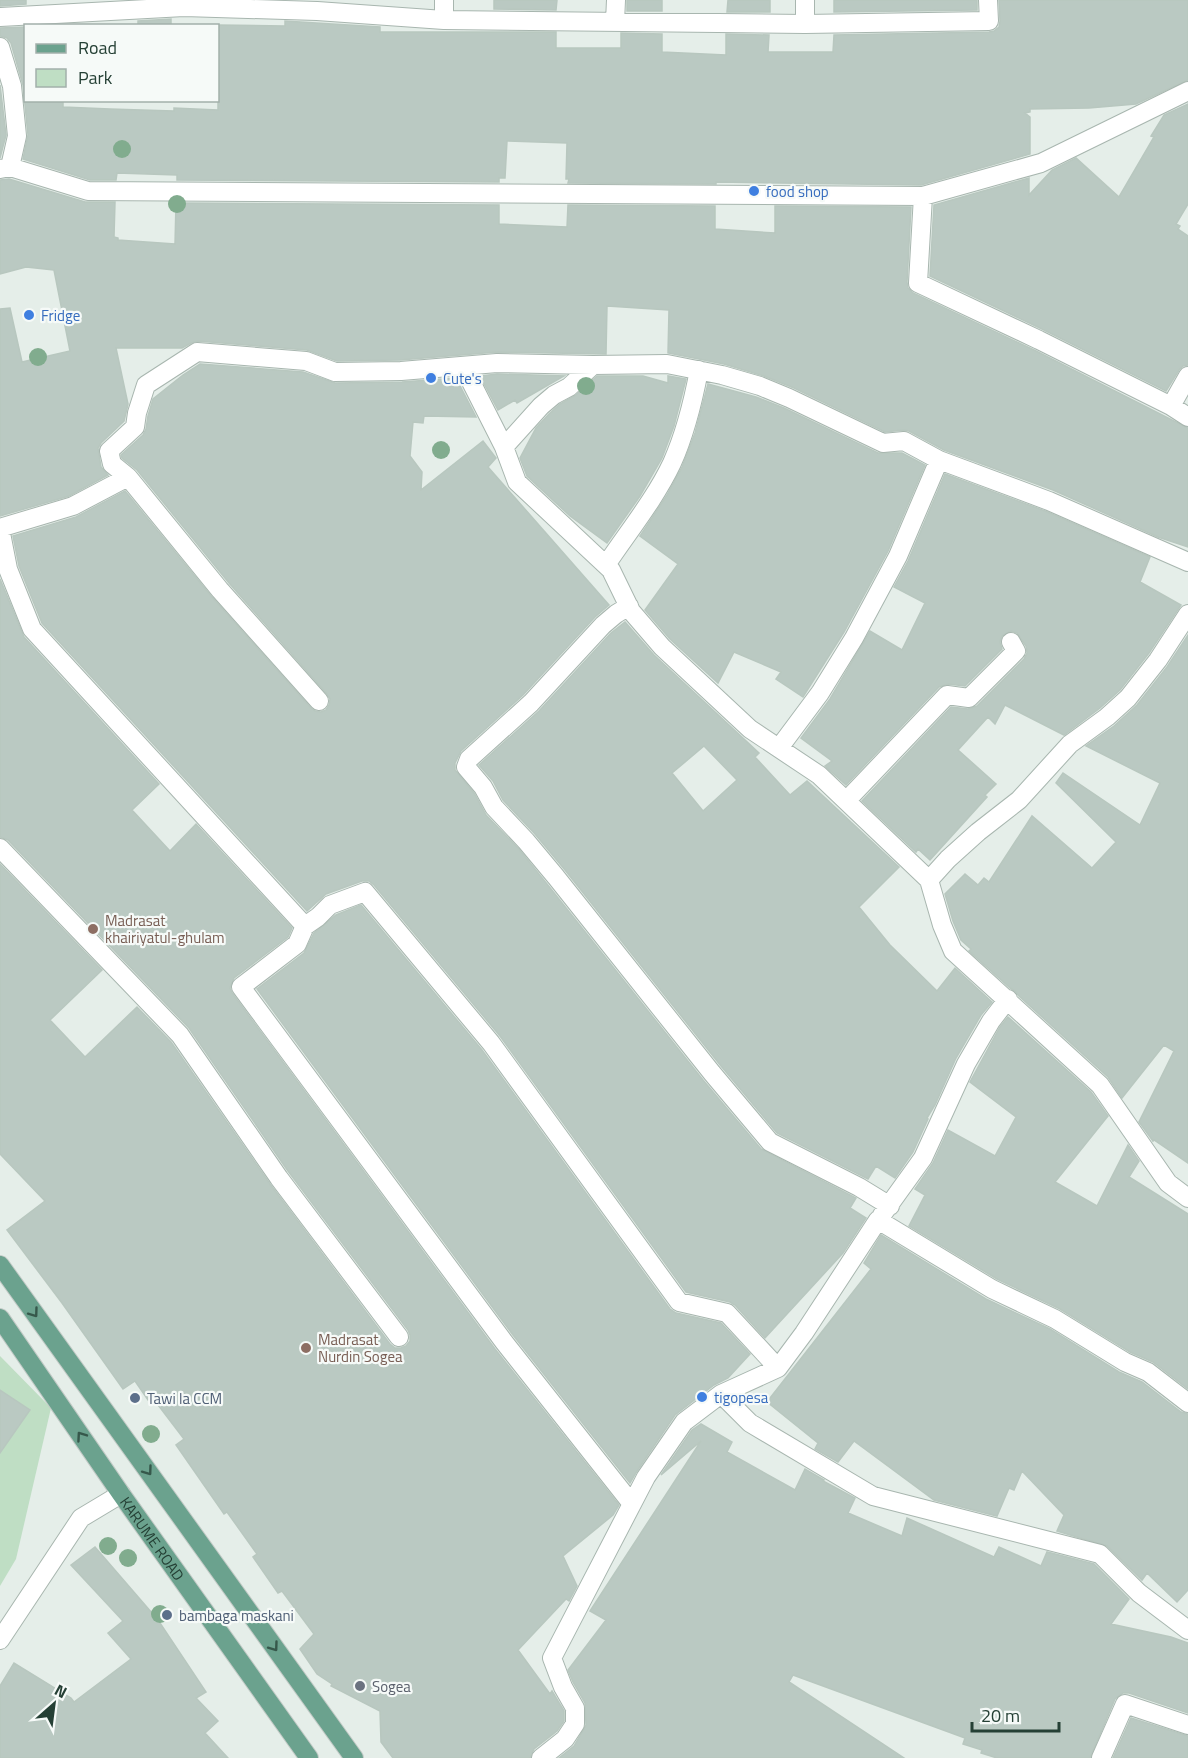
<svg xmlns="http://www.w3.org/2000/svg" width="1188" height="1758" font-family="'Titillium Web',sans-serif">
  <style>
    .green { fill: #bfdec4 }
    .building { fill: #bac9c2; stroke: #b8c7bf; stroke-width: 1.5; fill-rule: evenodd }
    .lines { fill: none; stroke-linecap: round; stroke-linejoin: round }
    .street-casing { stroke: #a8b6af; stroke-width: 20 }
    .primary-casing { stroke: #c2cac6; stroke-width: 20 }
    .street { stroke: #fff; stroke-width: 18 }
    .primary { stroke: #6ba28e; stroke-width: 18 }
    .tree { fill: #81ac8e }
    .oneway { stroke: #36584b }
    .shop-dot { fill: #3f7fe0; stroke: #f6faf8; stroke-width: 2 }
    .education-dot { fill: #8d6e63; stroke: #f6faf8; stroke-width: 2 }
    .service-dot { fill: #5c6f8a; stroke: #f6faf8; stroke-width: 2 }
    .worship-dot { fill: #6b7280; stroke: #f6faf8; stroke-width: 2 }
    .labels { text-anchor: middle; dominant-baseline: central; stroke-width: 4.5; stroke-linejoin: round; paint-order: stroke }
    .shop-label { font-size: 15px; fill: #366cbe; stroke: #f6faf8; text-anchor: start }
    .education-label { font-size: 15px; fill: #785e54; stroke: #f6faf8; text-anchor: start }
    .service-label { font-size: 15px; fill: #4e5e75; stroke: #f6faf8; text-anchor: start }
    .street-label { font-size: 15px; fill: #254035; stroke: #f6faf8 }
    .worship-label { font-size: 15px; fill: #5b616d; stroke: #f6faf8; text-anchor: start }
  </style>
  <rect width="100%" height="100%" fill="#e5eee9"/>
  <path class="green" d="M0,1356L51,1408L16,1559L0,1586Z"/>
  <path class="building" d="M0,0H26V4L0,6Z
    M494,0H557L556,10L494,9Z
    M627,0H662V11H627Z
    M728,0H770V12H727Z
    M834,0H977V10L834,12Z
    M999,0H1188V80L1136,104L1089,108L1030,109V112L1025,113L1030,117V154L921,185L716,182V184L568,183L569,179H566L567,143L507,141L505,178H499V182L177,180V175L117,173L116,180H90L23,159L28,135L23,85L11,43L7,38L0,36V28L26,27V100H63V107L110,109L174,111V108L218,110V25L285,26V21L380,27V32H556V48H621V33L662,34V52L726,55V34L769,35L768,52H833L834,35L989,32L994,31L999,27L1000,21Z
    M171,19V26H138V21Z
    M0,85L6,135L0,158Z
    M1188,104V204L1176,224L1180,226L1178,229L1188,236V365L1183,366L1179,370L1166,391L1044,330L930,276L934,205L1029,178V195L1052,170L1076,158L1119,197L1154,137L1151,136L1164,115Z
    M9,179L85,202H115L114,237L118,238V240L175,244L176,203L499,205V224L567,227L568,205L715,206V229L775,233V206L911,207L907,282L908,288L913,293L1034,350L1188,428V547L1158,537L1053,490L944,450L909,431L903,430L885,432L794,388L764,376L724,364L668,353L669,310L607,306L606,354L497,352L400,360L337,361L307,350L198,341L191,343L182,348H116L128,404L124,421L101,443L98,448L101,467L108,475L69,496L0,516V309L10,308L22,362L70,351L54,270L26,267L0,274V180Z
    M200,364L303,372L335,383L402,382L456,378L476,417L424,416L423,423L413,422L410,456L422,472L421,490L483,441L496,458L488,467L609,605L595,617L523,695L461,751L455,763V770L474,793L486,815L518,848L547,884L703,1080L761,1149L856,1198L850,1208L866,1218L843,1253L765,1338L735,1305L730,1302L686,1292L500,1036L374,885L369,881H362L326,894L307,911L42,623L19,566L13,536L76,517L125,491L212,597L311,708L315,711L321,712L326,710L329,705L330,699L327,694L229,583L137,470L122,458L121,455L143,435L146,429L148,416L153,399L183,375Z
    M497,374L564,376L517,403L515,400L498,410L480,376Z
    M597,376H643L668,383V376L686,379L674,426L662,458L640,496L607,543L570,516L527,476L520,458L536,428L549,414L560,404L576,395Z
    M708,384L756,397L784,408L878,453H902L925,465L888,551L844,632L803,697L776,679L781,672L734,652L718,683L670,639L645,610L678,564L640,536L667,495L682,467L695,433Z
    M945,474L1045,511L1150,557L1140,582L1181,605L1149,653L1120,690L1100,708L1064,735L1005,705L995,724L988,717L958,750L996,784L985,795L987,797L930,860L918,849L916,852L862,801L951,707L968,709L977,706L1024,659L1027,653L1026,646L1017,633L1011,631L1002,636L1000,642L1002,649L965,686L948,684L939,687L846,785L825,766L832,761L801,738L830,699L870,631L902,650L925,603L894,587L908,561Z
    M0,579L24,637L159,784L132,810L170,851L196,824L292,928L288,937L234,978L230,988L232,993L495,1349L619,1505L613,1515L563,1556L577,1586L569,1601L566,1599L518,1650L550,1694L552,1691L564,1711V1721L557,1731L534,1749L530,1758H393L381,1742L380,1711L331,1686L332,1684L317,1674L300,1649L314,1634L282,1591L278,1593L253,1557L257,1554L227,1512L224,1514L176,1445L184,1439L152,1397L148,1400L135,1381L123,1389L62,1303L7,1230L45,1201L0,1154V864L102,970L50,1020L85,1057L137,1007L171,1042L270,1184L390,1344L395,1348H401L406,1346L410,1341V1335L408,1330L288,1171L189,1028L8,840L0,837Z
    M625,622L654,655L759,753L755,757L790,795L807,781L899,867L859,907L890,945L937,991L955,968L992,1002L981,1015L956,1058L935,1105L927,1118L928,1119L913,1152L895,1178L876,1166L868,1179L777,1133L721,1066L565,870L535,834L503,800L493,781L479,765L539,711L611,633ZM704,746L737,780L703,811L672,773Z
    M1188,635V1163L1154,1140L1153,1141L1139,1122L1174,1051L1164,1045L1122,1098L1108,1077L1019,996L1015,991L1010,988L969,951L971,949L961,940L953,921L945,894L965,874L978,885L984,878L989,882L1032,816L1092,868L1116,842L1056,783L1063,773L1140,825L1160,783L1086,746L1114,726L1137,705L1167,667Z
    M361,905L482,1050L670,1309L676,1313L721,1323L750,1354L728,1378L714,1385L675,1415L637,1471L630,1483L513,1335L257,989L304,953L314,933L336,915Z
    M1008,1017L1091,1092L1108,1116L1055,1182L1097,1206L1128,1145L1139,1161L1129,1177L1188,1214V1389L1153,1362L1130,1352L1060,1309L997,1279L909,1226L925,1195L915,1189L933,1163L948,1130L995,1156L1016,1117L970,1082L1000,1027Z
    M881,1235L986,1299L1050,1329L1119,1372L1142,1382L1181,1412L1188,1414V1590L1177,1602L1147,1573L1142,1580L1107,1546L1057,1531L1064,1515L1022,1471L1014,1490L1009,1488L997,1516L934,1500L854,1441L838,1462L815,1449L818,1443L767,1402L871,1269L864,1263Z
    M0,1390L30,1410L0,1453Z
    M701,1424L732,1442L727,1452L795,1490L805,1469L824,1480L823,1481L855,1498L848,1513L902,1536L907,1518L994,1557L999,1547L1041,1566L1047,1552L1094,1564L1129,1599L1111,1624L1171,1637L1188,1643V1713L1129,1693H1123L1115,1699L1090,1758H997L981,1753L982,1750L963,1744L965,1738L793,1675L789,1682L904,1758H559L574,1746L586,1725L585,1703L573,1682L568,1670L606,1620L590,1611L701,1441L661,1475L692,1430Z
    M95,1547L158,1620L206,1692L196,1698L218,1721L205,1733L228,1758H0V1686L14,1663L71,1698L74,1702L131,1659L108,1633L123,1621L71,1565Z
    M1131,1718L1188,1736V1758H1113Z"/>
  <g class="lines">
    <defs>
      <path id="street" d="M0,17L184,7L317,11L444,20L805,24L989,21L988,0
        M444,20V0
        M615,22L616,0
        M805,24V0
        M0,47L12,86L17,136L10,167
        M1188,91L1041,163L923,196L918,283L1039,340L1171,406L1188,417
        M0,169L10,167L88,191L923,196
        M463,366L504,447L517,482L611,570L631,611L662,647L750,729L819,775L929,880L942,925L953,951L1100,1085L1168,1183L1188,1198
        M1171,406L1188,376
        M504,447L541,406L554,395L569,387L593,365L667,364L722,375L760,386L789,398L883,443L904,441L939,460L1049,501L1188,562
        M128,477L112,464L109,451L135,427L137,413L146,385L197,352L306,361L335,372L401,371L497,363L593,365
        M0,528L8,569L32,629L305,926L318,917L330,905L365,892L491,1043L679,1302L727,1313L778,1368
        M0,528L73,506L128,477L220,590L319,701
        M606,565C628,532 655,499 672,463C685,434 693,402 699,370
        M629,606L616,614L603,625L531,703L469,759L466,767L483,787L494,807L526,841L556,877L712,1073L770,1142L859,1187L890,1206
        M779,748L820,693L854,638L898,556L939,460
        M847,800L947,695L969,698L1016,651L1011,642
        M0,848L180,1035L279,1178L399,1337
        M929,880L948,859L978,832L1019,800L1070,744L1107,717L1128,698L1158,660L1188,614
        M305,926L297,944L241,987L504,1342L632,1504
        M882,1215L923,1158L966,1064L991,1021L1008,999
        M721,1394L750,1423L873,1496L1100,1554L1139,1593L1188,1630
        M0,1640L81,1518L121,1494
        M541,1758L565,1739L575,1724V1708L563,1687L552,1658L646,1477L684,1422L721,1394L778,1368L804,1333L878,1220L992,1289L1055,1319L1125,1362L1148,1372L1188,1403
        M1101,1758L1125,1704L1188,1725"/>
      <g id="primary">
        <path d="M0,1265L354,1758"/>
        <path id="s1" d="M0,1318L121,1494L309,1758"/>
      </g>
    </defs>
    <use href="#street" class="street-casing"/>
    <use href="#primary" class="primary-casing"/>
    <use href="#street" class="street"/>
    <use href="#primary" class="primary"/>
  </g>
  <g class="tree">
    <circle cx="122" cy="149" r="9"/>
    <circle cx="177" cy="204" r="9"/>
    <circle cx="38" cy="357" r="9"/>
    <circle cx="586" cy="386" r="9"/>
    <circle cx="441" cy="450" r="9"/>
    <circle cx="151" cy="1434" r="9"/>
    <circle cx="108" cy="1546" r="9"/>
    <circle cx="128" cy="1558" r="9"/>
    <circle cx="160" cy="1614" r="9"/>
  </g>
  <defs><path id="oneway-chevron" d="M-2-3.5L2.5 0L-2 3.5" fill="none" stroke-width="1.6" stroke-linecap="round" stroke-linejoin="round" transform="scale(1.5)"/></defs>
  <g class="oneway">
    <use href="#oneway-chevron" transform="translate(34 1313) rotate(54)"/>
    <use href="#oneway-chevron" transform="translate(81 1436) rotate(-125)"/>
    <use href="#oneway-chevron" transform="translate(148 1471) rotate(54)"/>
    <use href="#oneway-chevron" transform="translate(274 1647) rotate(54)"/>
  </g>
  <g class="shop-dot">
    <circle cx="754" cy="191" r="6"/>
    <circle cx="29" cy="315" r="6"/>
    <circle cx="431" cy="378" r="6"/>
    <circle cx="702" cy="1397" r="6"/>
  </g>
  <g class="education-dot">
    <circle cx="93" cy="929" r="6"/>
    <circle cx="306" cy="1348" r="6"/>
  </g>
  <g class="service-dot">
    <circle cx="135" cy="1398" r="6"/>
    <circle cx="167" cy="1615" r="6"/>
  </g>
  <circle class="worship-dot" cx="360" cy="1686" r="6"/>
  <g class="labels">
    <g class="shop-label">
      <text x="766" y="191">food shop</text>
      <text x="41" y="315">Fridge</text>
      <text x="443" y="378">Cute's</text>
      <text x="714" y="1397">tigopesa</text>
    </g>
    <g class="education-label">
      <text x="105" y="920">Madrasat<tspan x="105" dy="17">khairiyatul-ghulam</tspan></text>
      <text x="318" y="1339">Madrasat<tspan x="318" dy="17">Nurdin Sogea</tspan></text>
    </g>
    <g class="service-label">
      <text x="147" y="1398">Tawi la CCM</text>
      <text x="179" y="1615">bambaga maskani</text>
    </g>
    <g class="street-label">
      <text stroke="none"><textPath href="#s1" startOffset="268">KARUME ROAD</textPath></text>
    </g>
    <g class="worship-label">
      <text x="372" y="1686">Sogea</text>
    </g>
  </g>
  <rect x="24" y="24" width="195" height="78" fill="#f6faf8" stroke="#a2b0aa" stroke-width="1.5"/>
  <rect x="36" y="44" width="30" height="9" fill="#6ba28e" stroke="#a2b0aa" stroke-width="1.5"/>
  <text x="78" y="54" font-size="18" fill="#254035">Road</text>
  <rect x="36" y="69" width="30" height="18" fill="#bfdec4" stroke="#a2b0aa" stroke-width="1.5"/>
  <text x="78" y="84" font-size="18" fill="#254035">Park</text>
  <g transform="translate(54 1704) rotate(28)" stroke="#f6faf8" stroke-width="4.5" paint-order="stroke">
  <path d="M0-4.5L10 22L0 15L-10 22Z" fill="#254035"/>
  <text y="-9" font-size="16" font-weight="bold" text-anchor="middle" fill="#254035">N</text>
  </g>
  <path d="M972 1722v9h87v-9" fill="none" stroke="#254035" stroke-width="3"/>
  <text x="981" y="1722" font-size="18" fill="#254035" stroke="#f6faf8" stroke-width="4.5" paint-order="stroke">20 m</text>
</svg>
